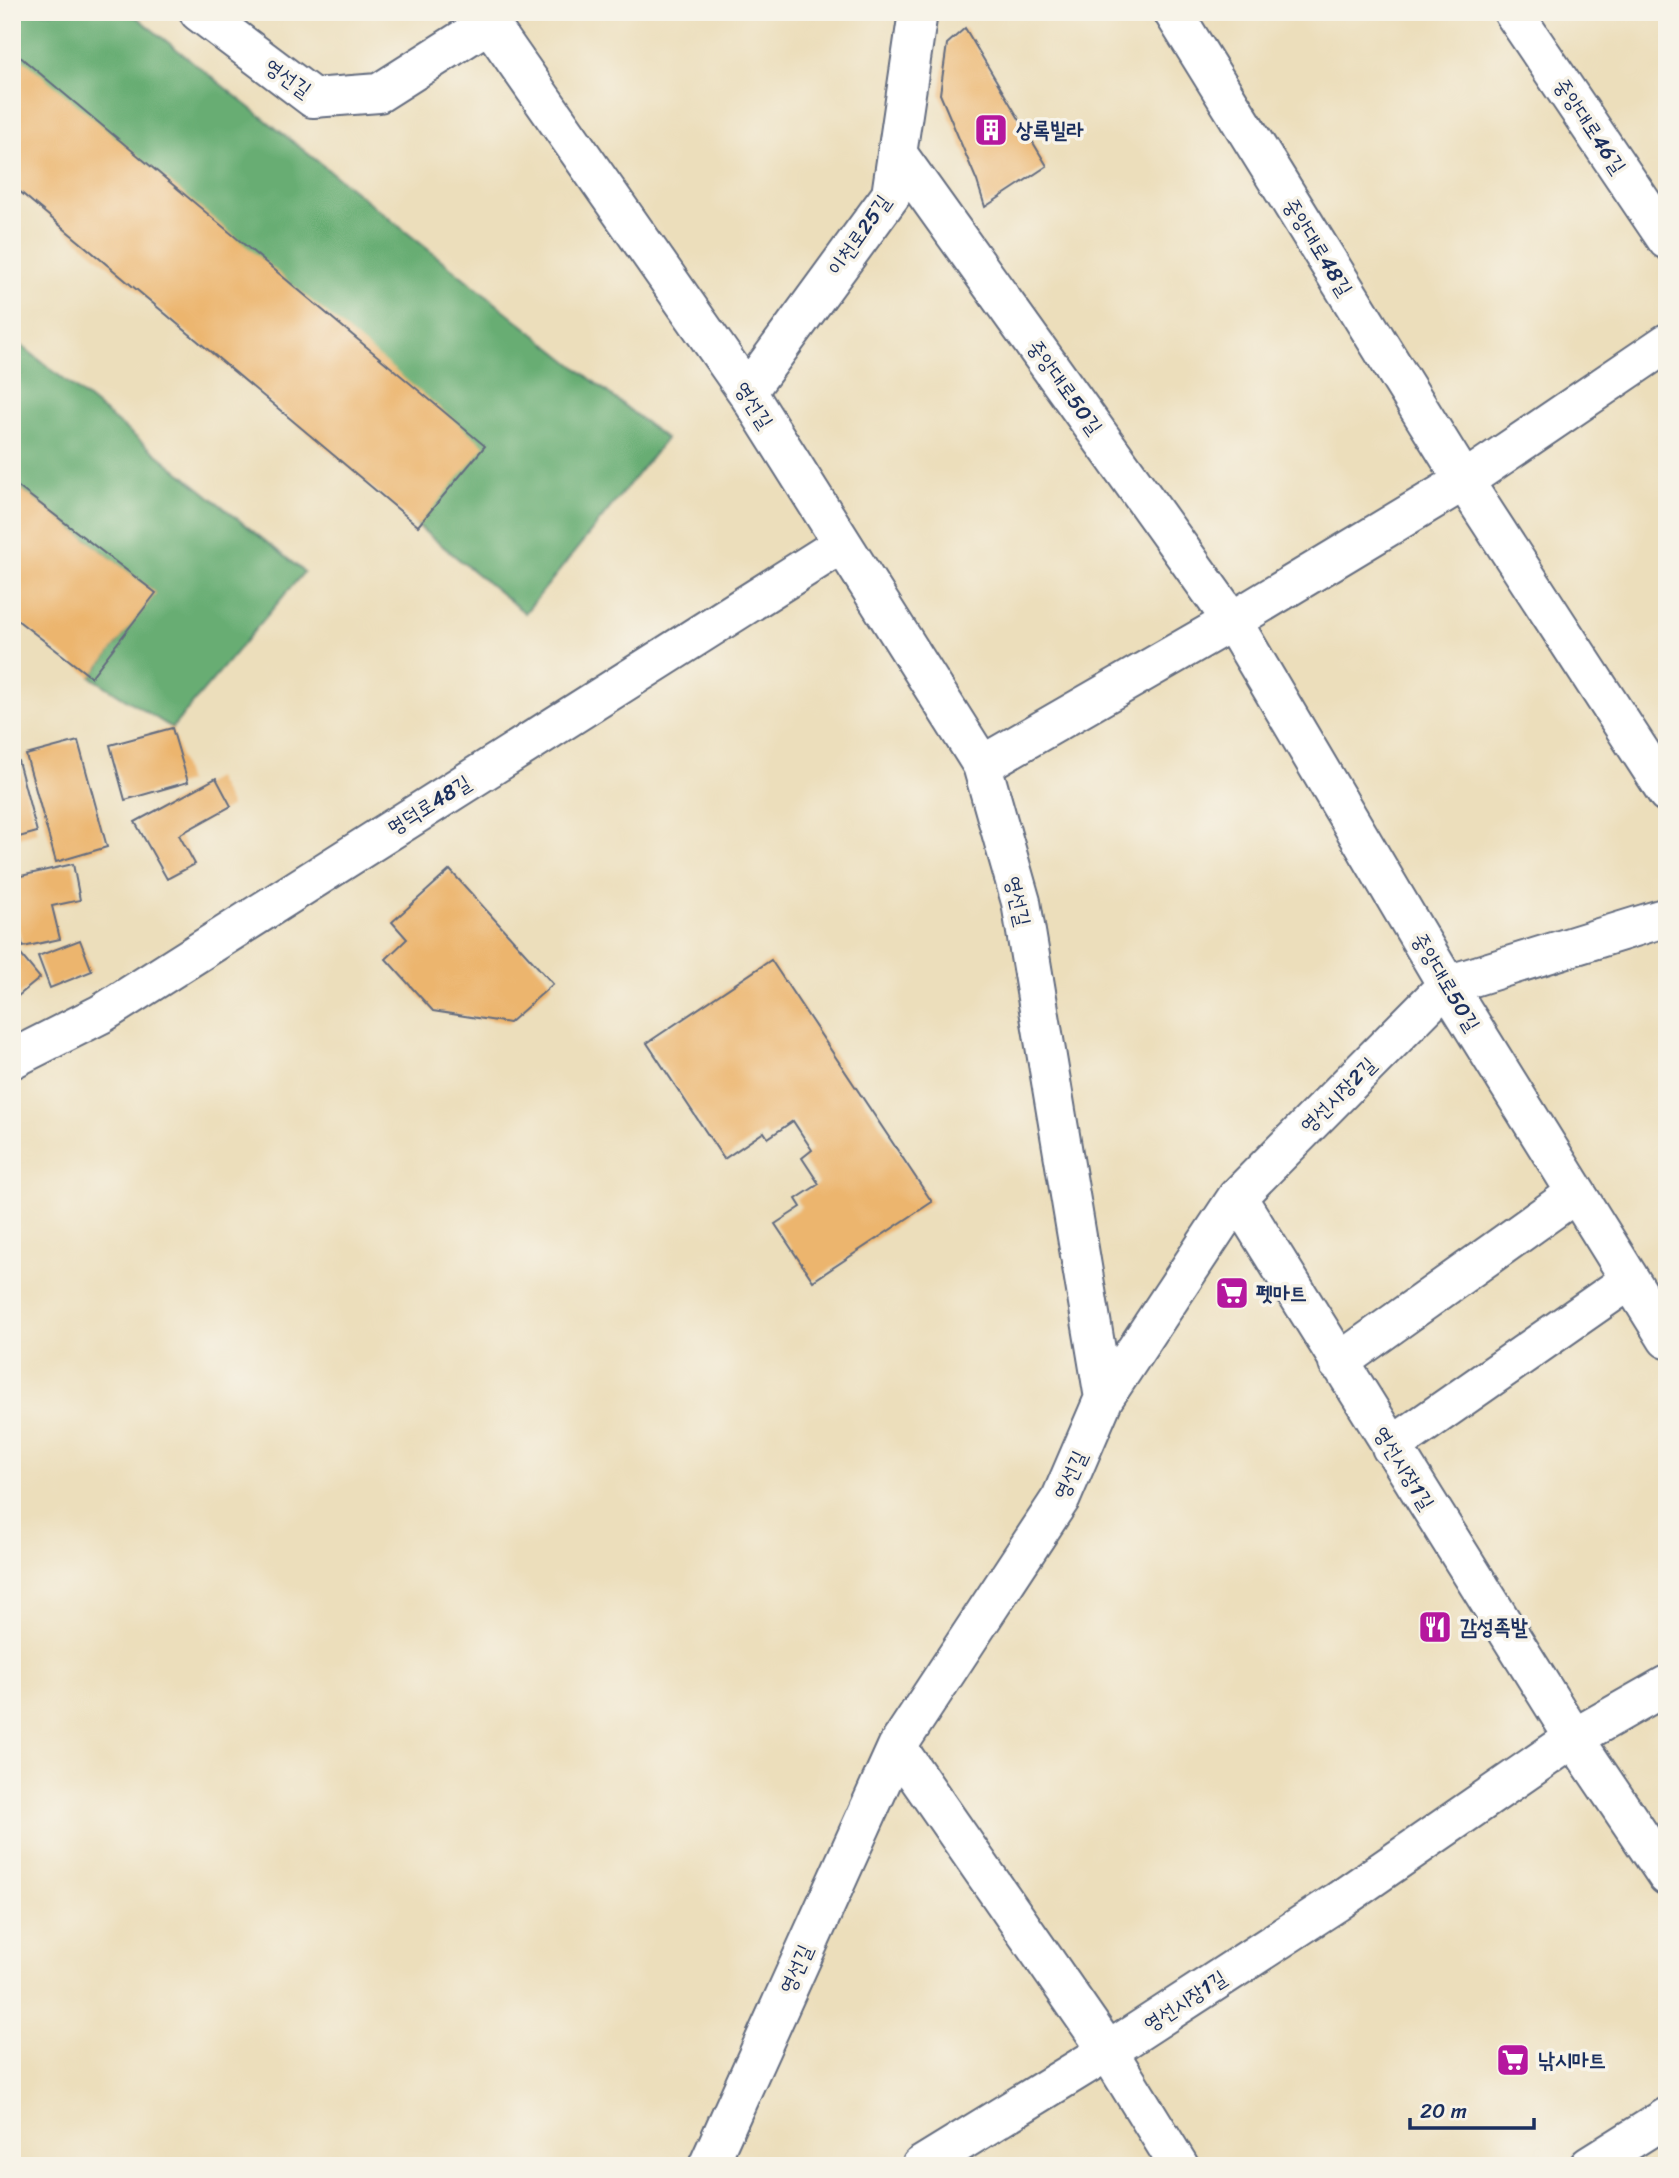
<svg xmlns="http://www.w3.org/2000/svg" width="1679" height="2178" font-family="Sriracha,'Poor Story',sans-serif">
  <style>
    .forest { fill: #68ad73; stroke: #426e68; stroke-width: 2 }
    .building { fill: #ecb56e }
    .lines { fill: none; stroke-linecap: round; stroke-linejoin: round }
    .minor-casing { stroke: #646c7f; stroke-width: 42 }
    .secondary-casing { stroke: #646c7f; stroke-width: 42 }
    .minor { stroke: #fff; stroke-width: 38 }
    .secondary { stroke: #fff; stroke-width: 38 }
    .labels { text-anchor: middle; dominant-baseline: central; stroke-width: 7; stroke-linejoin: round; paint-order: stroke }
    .street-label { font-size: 21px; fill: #1b2f5e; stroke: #f7f3e8 }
    .poi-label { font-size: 21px; font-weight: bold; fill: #1b2f5e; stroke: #f7f3e8; text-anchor: start }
  </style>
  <rect width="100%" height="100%" fill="#f7f3e8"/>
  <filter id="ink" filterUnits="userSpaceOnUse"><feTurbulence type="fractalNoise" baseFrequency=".0143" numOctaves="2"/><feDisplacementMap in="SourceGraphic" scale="14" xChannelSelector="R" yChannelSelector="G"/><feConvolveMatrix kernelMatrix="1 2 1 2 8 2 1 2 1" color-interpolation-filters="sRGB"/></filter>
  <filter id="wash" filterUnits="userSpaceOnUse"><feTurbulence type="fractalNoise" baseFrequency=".00686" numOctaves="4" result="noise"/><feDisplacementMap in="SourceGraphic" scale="28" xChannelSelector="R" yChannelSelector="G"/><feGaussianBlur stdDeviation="1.57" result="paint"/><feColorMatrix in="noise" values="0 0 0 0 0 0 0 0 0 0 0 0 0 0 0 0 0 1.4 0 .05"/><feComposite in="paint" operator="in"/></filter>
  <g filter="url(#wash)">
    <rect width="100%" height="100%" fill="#ecdebb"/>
    <path class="forest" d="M12,12H130L666,439L525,613L418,526L12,50Z
      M12,338L304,572L172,728L91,677L155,593L12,482Z"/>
    <g id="blocks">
      <path class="building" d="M965,28L1047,166L985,207L977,181L940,94L947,44Z
        M12,50L485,446L418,526L12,185Z
        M12,482L156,593L91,677L12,616Z
        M172,728L188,782L125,800L110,745Z
        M78,741L107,847L56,862L26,755Z
        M18,761L37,832L12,839V763Z
        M216,778L231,806L179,835L195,864L167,879L135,822Z
        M73,864L80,900L52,906L60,939L23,947L12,900V878Z
        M450,870L553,984L509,1023L433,1011L386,959L407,939L392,922Z
        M80,940L92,971L50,988L38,956Z
        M12,944L40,978L12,1001Z
        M771,960L932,1202L813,1281L775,1224L801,1207L796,1199L819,1184L802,1158L812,1150L793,1121L768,1138L764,1132L724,1159L647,1043Z"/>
    </g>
  </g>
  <g filter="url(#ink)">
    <use href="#blocks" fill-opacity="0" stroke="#646c7f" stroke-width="2"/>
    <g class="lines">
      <defs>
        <path id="minor" d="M199,12L313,98L379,93L489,23L747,392L982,765L1021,902L1104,1398L1061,1498L897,1747L708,2166
          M1173,12L1464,481L1667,793
          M1513,12L1667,240
          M897,153L1232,621L1447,985L1667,1339
          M747,392L891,195L918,12
          M982,765L1232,621L1464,481L1667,343
          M12,1059L101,1014L842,544
          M1237,1197L1574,1738L1667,1876
          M1338,1363L1576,1193
          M1104,1398L1237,1197L1447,985L1667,917
          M1391,1447L1630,1280
          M897,1747L1108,2051L1179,2166
          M921,2166L1108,2051L1337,1902L1574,1738L1667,1685"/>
        <path id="secondary" d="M1589,2166L1667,2117"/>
      </defs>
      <use href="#minor" class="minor-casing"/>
      <use href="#secondary" class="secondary-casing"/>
      <use href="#minor" class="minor"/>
      <use href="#secondary" class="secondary"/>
    </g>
  </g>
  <defs>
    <symbol id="building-square" viewBox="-11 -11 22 22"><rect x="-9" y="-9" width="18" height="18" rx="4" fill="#b5179e" stroke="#f7f3e8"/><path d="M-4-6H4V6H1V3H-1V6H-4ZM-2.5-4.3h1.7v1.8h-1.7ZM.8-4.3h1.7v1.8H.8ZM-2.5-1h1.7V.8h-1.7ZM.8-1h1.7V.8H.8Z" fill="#fff"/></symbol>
    <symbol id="supermarket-square" viewBox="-11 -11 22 22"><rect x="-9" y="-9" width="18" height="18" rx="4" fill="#b5179e" stroke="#f7f3e8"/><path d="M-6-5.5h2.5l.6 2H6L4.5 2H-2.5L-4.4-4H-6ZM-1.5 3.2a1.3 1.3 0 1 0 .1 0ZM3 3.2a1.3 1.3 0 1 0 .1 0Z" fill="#fff"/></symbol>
    <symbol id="restaurant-square" viewBox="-11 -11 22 22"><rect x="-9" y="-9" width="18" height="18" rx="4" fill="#b5179e" stroke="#f7f3e8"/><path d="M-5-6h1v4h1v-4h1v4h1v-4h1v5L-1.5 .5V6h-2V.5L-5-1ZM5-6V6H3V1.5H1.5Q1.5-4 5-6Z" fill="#fff"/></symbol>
  </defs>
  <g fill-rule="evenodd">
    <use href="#building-square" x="972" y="111" width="38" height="38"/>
    <use href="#supermarket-square" x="1213" y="1274" width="38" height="38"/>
    <use href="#restaurant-square" x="1416" y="1608" width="38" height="38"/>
    <use href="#supermarket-square" x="1494" y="2041" width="38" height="38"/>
  </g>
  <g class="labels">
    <g class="street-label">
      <text transform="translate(288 78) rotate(35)">영선길</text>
      <text transform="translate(1590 126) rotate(56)">중앙대로46길</text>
      <text transform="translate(859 235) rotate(-55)">이천로25길</text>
      <text transform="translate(1318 247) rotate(58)">중앙대로48길</text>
      <text transform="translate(1065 387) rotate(54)">중앙대로50길</text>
      <text transform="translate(754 405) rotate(57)">영선길</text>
      <text transform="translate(429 805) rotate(-32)">명덕로48길</text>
      <text transform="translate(1018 901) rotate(77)">영선길</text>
      <text transform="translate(1446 982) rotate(59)">중앙대로50길</text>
      <text transform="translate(1338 1095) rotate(-45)">영선시장2길</text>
      <text transform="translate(1404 1468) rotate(58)">영선시장1길</text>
      <text transform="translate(1070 1475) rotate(-65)">영선길</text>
      <text transform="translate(796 1969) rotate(-66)">영선길</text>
      <text transform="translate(1185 2001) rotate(-33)">영선시장1길</text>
    </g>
    <g class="poi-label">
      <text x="1016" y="130">상록빌라</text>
      <text x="1256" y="1293">펫마트</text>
      <text x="1460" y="1627">감성족발</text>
      <text x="1538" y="2060">낚시마트</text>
    </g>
  </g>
  <rect width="1679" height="2178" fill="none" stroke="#f7f3e8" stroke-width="42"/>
  <path d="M1410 2118v10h124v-10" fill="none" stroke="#1b2f5e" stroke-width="3.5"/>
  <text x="1420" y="2118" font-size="21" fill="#1b2f5e" stroke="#f7f3e8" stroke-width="5" paint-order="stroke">20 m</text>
</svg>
